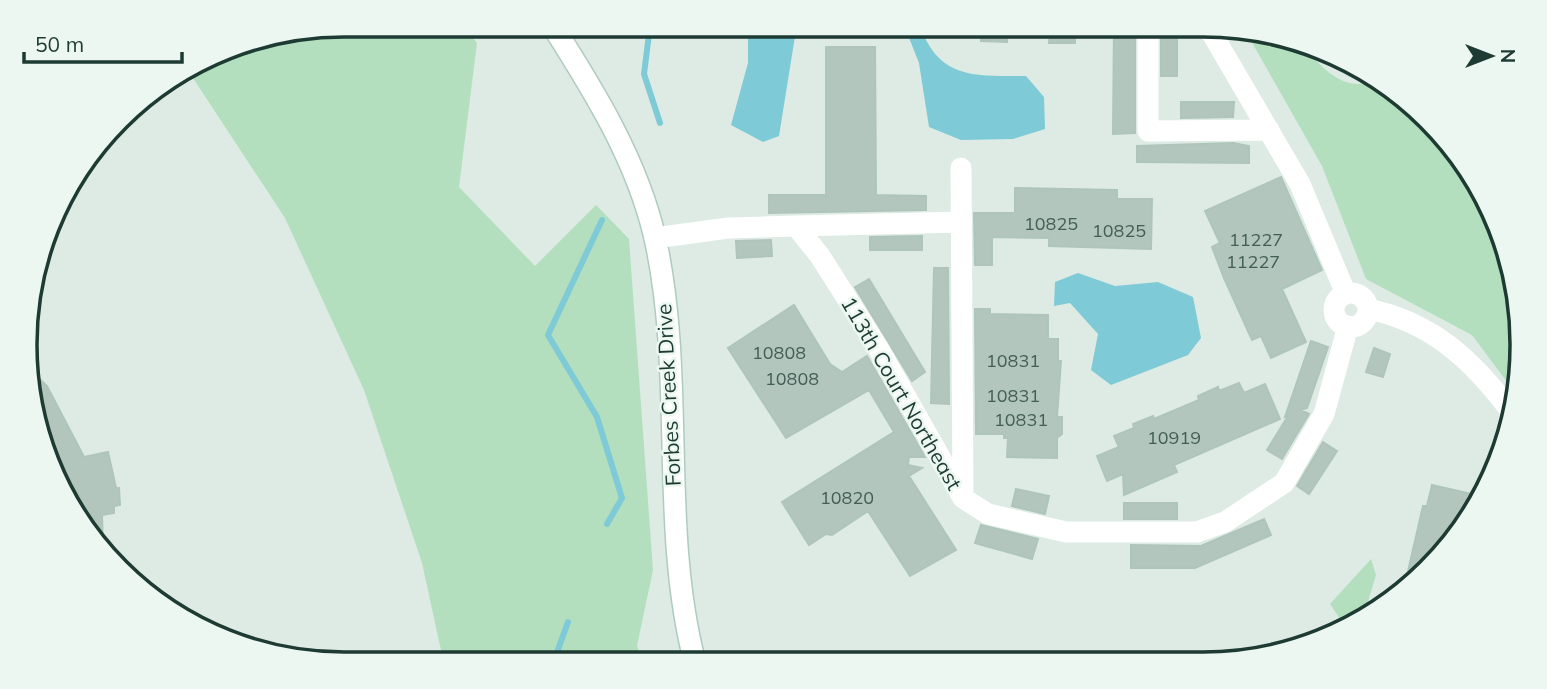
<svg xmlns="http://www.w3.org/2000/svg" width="1547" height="689" font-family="Mulish,sans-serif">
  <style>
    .green { fill: #b3dfbe }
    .water { fill: #7ecad6 }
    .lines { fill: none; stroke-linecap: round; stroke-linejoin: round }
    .stream { stroke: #7ecad6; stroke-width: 6 }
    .building { fill: #b2c6bd; stroke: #afc5bb; stroke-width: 2 }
    .secondary-casing { stroke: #afcbc1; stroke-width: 24 }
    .street { stroke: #fff; stroke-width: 21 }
    .secondary { stroke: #fff; stroke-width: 21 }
    .labels { text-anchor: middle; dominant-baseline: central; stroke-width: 5; stroke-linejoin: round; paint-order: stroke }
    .number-label { font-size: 18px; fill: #425e56 }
    .street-label { font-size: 21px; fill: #1d3b33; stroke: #edf7f2 }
    .rim { fill: none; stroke: #1d3b33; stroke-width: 3.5 }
  </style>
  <rect width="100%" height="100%" fill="#ddebe4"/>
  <path class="green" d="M345,25H462L477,43L459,187L535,266L596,205L629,239L653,570L637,646L645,664H444L422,563L364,390L285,218L189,72L241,42Z
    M1246,32L1301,41L1302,46C1323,67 1342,93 1374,81L1414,104L1490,203L1522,324L1513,390L1472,335L1366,279L1322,166Z
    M1371,559L1376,575L1363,618L1346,628L1330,604Z"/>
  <path class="water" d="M748,25H804L796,30L779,136L763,142L731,125L748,63Z
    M904,25H920C938,80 976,76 1026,76L1044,97L1045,129L1013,139L961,140L929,127L919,63Z
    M1078,273L1115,286L1158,282L1193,297L1201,338L1188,355L1111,385L1091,370L1098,334L1070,303L1054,306L1055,282Z"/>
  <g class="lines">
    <path class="stream" d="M643,25L649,34L644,74L660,123
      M602,220L548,335L597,417L622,498L607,524
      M558,664L556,655L568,622"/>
  </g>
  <path class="building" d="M981,24H1007V42L981,41Z
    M1051,24H1075V43H1049Z
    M1114,24H1135V133L1113,134Z
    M1161,24H1177V76H1161Z
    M826,47H875L876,195L926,196V210L769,213V195H826Z
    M1181,102H1234L1233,117L1181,118Z
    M1233,143L1249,146V163L1137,162V146Z
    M1281,177L1322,270L1282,289L1306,342L1271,358L1261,336L1252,340L1224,278L1212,247L1220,243L1205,211Z
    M1015,188L1117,190V199H1152L1151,249L1049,246V238L992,237V265H975L974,213H1015Z
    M922,236V250H870V237Z
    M771,240L772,256L737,258L736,241Z
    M934,268H948L949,404L931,403Z
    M869,279L925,372L912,381L855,287Z
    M794,305L830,364L842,372L867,356L925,457H909L908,465L922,468L909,476L956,550L910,576L868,511L832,535L826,534L809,545L782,502L894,432L869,390L786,438L728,348Z
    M975,309H990V314L1048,315V339H1058V361H1061L1057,417H1062V434L1057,438V458L1007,457L1008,438H1004V434H976Z
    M1311,341L1328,347L1307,408L1301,410L1309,414L1282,459L1267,450L1288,416L1285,417Z
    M1374,348L1390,354L1383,377L1366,372Z
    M28,368L47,386L84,457L108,452L116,488H119L120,505L114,506V513L102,515L103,548L67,504L27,387Z
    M1239,383L1244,393L1265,384L1280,419L1174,465L1177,472L1124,495L1123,474L1107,481L1097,456L1119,447L1114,436L1134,428L1133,424L1153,416L1154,419L1199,400L1198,396L1218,387L1219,391Z
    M1323,442L1337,451L1309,494L1297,486Z
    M1432,485L1480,496L1457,539L1403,593L1423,506H1427Z
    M1016,489L1049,496L1045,514L1012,506Z
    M1124,503H1177V519H1124Z
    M1264,519L1271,535L1195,568H1131V545L1201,546Z
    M981,525L1038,539L1032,559L975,543Z"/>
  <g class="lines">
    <defs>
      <path id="secondary" d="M552,25C594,91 637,160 655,238C686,378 659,524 695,663"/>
    </defs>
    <use href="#secondary" class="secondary-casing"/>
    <path class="street" d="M1148,25V131L1269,130
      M1207,25L1300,184L1346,294
      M961,168L963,495
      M796,226L961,222
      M655,238L728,228L796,226L820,256L877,346L963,498L988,514L1066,532H1197L1225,522L1284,483L1324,414L1348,326
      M1334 310a17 17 0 1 1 34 0a17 17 0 1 1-34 0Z
      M1368,309C1432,322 1472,360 1510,410"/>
    <use href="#secondary" class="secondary"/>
  </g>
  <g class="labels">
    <g class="number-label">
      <text x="1051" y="223">10825</text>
      <text x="1119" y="230">10825</text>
      <text x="1256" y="239">11227</text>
      <text x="1253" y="261">11227</text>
      <text x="779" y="352">10808</text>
      <text x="1013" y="360">10831</text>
      <text x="792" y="378">10808</text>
      <text x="1013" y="395">10831</text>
      <text x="1021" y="419">10831</text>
      <text x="1174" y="437">10919</text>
      <text x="847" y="497">10820</text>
    </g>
    <g class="street-label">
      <text transform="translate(902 393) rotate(60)">113th Court Northeast</text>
      <text transform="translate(668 395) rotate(-93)">Forbes Creek Drive</text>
    </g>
  </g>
  <path d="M0 0H1547V689H0ZM344 37H1203A307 307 0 0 1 1510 344V345A307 307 0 0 1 1203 652H344A307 307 0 0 1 37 345V344A307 307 0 0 1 344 37Z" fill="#edf7f2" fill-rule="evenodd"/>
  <path class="rim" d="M344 37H1203A307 307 0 0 1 1510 344V345A307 307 0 0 1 1203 652H344A307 307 0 0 1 37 345V344A307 307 0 0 1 344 37Z"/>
  <g transform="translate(1491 56) rotate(90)" stroke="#edf7f2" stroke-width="5" paint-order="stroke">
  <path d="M0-5L12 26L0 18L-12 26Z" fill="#1d3b33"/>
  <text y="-10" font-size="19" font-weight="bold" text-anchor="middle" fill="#1d3b33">N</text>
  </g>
  <path d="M24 52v10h158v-10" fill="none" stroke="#1d3b33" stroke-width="3.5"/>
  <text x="35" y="52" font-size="21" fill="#1d3b33" stroke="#edf7f2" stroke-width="5" paint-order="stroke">50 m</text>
</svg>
